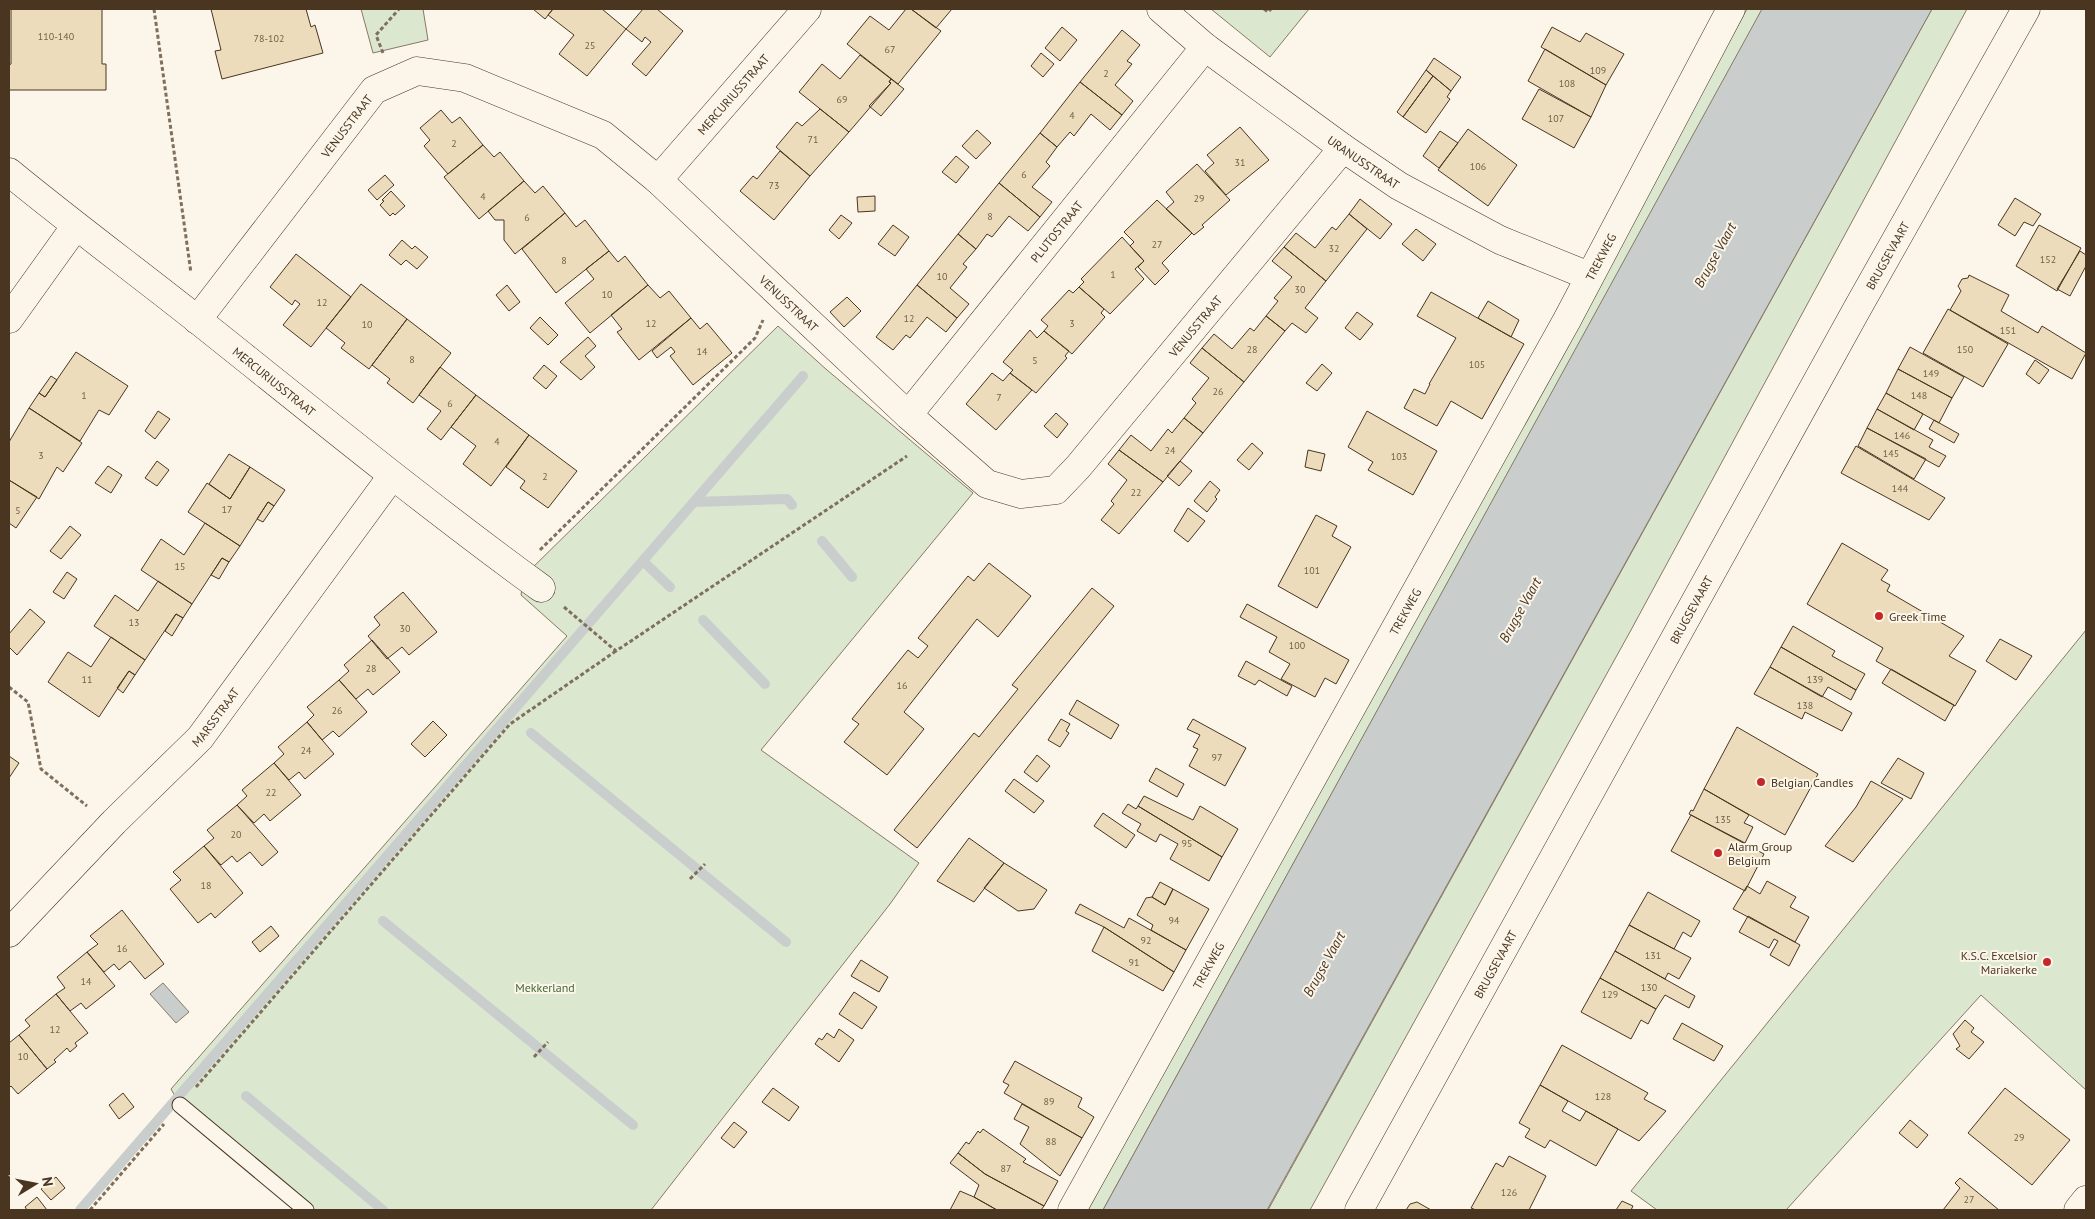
<svg xmlns="http://www.w3.org/2000/svg" width="2095" height="1219" font-family="'PT Sans',sans-serif">
  <style>
    .green { fill: #dce7d0; stroke: #887966 }
    .water { fill: #c9cecd; stroke: #887966 }
    .lines { fill: none; stroke-linecap: round; stroke-linejoin: round }
    .stream { stroke: #c9cecd; stroke-width: 10 }
    .building { fill: #ecdcbc; stroke: #4a3520 }
    .lane-casing { stroke: #4a3520; stroke-width: 17 }
    .street-casing { stroke: #4a3520; stroke-width: 29 }
    .primary-casing { stroke: #4a3520; stroke-width: 29 }
    .path { stroke: #7f6f5c; stroke-width: 3; stroke-dasharray: 4 2.5; stroke-linecap: butt }
    .lane { stroke: #fbf6e9; stroke-width: 15 }
    .street { stroke: #fbf6e9; stroke-width: 28 }
    .primary { stroke: #fbf6e9; stroke-width: 28 }
    .poi-dot { fill: #c62828; stroke: #fbf6e9; stroke-width: 2 }
    .labels { text-anchor: middle; dominant-baseline: central; stroke-width: 4; stroke-linejoin: round; paint-order: stroke }
    .number-label { font-size: 10px; fill: #725f47 }
    .street-label { font-size: 12px; fill: #4a3520; stroke: #fbf6e9 }
    .poi-label { font-size: 12px; fill: #4a3520; stroke: #fbf6e9; text-anchor: start }
    .park-label { font-size: 12px; fill: #436837; stroke: #fbf6e9 }
    .water-label { font-size: 14px; font-style: italic; fill: #4a3520; stroke: #fbf6e9 }
  </style>
  <rect width="100%" height="100%" fill="#fbf6e9"/>
  <path class="green" d="M361,9H423L428,40L373,53Z
    M1211,9H1309L1270,57Z
    M1747,9H1763L1103,1210H1088Z
    M1932,9H1967L1631,630L1310,1210H1268Z
    M778,326L827,370L973,493L761,750L919,863L890,904L651,1210H306L180,1105L171,1089L567,636L521,595L524,576Z
    M2086,630V1090L1981,995L1786,1210H1657L1631,1191Z"/>
  <path class="water" d="M1762,9H1932L1267,1210H1103Z
    M163,983L189,1012L176,1023L150,994Z"/>
  <g class="lines">
    <path class="stream" d="M694,502L787,499L792,505
      M822,541L852,577
      M643,561L670,587
      M703,620L765,684
      M531,733L786,942
      M383,921L633,1125
      M246,1096L383,1210
      M80,1210L803,376"/>
  </g>
  <path class="building" d="M11,9H102V64H106V90H9V65L11,64Z
    M211,9H306L311,27L315,25L323,53L222,79L215,51L221,50Z
    M533,9H553L545,19Z
    M553,9H602L626,29L587,76L559,54L574,35L548,15Z
    M643,9H657L683,31L646,76L632,64L651,42L645,37L642,42L626,29Z
    M906,9H911L941,31L898,84L847,44L870,16L889,30Z
    M911,9H952L936,28Z
    M1062,27L1077,40L1060,61L1045,48Z
    M1552,27L1580,42L1586,33L1624,54L1606,85L1541,47Z
    M1122,30L1140,45L1127,61L1132,64L1115,85L1133,101L1122,115L1080,82Z
    M1545,49L1606,85L1591,117L1528,81Z
    M1041,53L1054,64L1043,77L1031,66Z
    M860,55L891,79L889,82L891,83L849,132L799,92L822,64L840,79Z
    M1434,58L1461,77L1451,91L1426,70Z
    M1426,70L1433,76L1403,117L1397,112Z
    M1433,76L1451,91L1447,97L1450,99L1426,133L1403,117Z
    M891,79L904,89L881,116L869,106L891,83L889,82Z
    M1080,82L1122,115L1110,130L1091,114L1074,136L1070,132L1057,147L1040,133Z
    M1539,89L1591,117L1574,148L1522,119Z
    M820,109L849,132L810,176L776,147L797,122L802,126Z
    M441,110L452,123L460,117L483,145L448,174L424,146L430,140L420,128Z
    M1240,127L1269,160L1226,195L1205,171L1214,163L1207,155Z
    M1468,129L1517,165L1488,206L1438,170Z
    M977,130L991,143L976,159L962,146Z
    M1440,131L1458,143L1439,168L1423,156Z
    M1040,133L1057,147L1046,162L1050,166L1032,187L1052,202L1040,217L999,183Z
    M483,145L494,157L500,152L524,181L479,219L444,177Z
    M780,151L810,176L774,220L740,191L753,176L757,179Z
    M956,156L969,167L956,183L942,172Z
    M1197,164L1230,200L1202,225L1204,227L1194,235L1166,209L1174,202L1166,192Z
    M385,175L394,185L377,200L368,190Z
    M524,181L535,193L543,186L565,213L515,254L504,240V220H495L488,211Z
    M999,183L1040,217L1028,231L1009,216L992,237L987,234L976,249L958,234Z
    M391,191L405,206L395,215L393,213L390,216L380,205L384,201L382,200Z
    M875,196V211L858,212L857,197Z
    M2015,198L2041,214L2033,226L2024,222L2015,236L1998,225Z
    M1360,199L1392,224L1380,239L1349,214Z
    M1157,200L1192,233L1162,263L1169,271L1155,285L1138,267L1144,261L1130,246L1134,242L1124,232Z
    M565,213L576,227L585,220L609,251L556,293L522,249Z
    M1349,214L1367,229L1326,281L1284,247L1296,233L1315,248L1332,227L1336,230Z
    M841,215L852,223L839,239L829,230Z
    M893,225L909,237L895,256L878,244Z
    M2039,225L2081,248L2057,291L2016,266Z
    M1416,229L1436,244L1423,261L1402,244Z
    M958,234L976,249L963,264L967,267L950,288L969,304L957,318L917,285Z
    M1122,237L1144,261L1135,269L1144,279L1110,314L1079,287L1084,282L1081,279Z
    M402,240L412,249L415,246L428,257L417,269L406,260L401,265L389,255Z
    M1284,247L1326,281L1305,308L1318,318L1306,333L1292,323L1285,331L1266,316L1278,301L1274,298L1292,277L1272,261Z
    M609,251L618,262L625,256L648,285L590,333L565,303L594,279L586,269Z
    M2080,251L2086,255V266L2070,296L2057,289Z
    M296,254L351,297L311,347L283,325L300,304L295,300L292,305L270,287Z
    M1969,275L2009,295L2001,311L2038,333L2042,326L2086,353L2072,379L1950,310L1961,291L1958,286L1962,279L1968,278Z
    M361,284L407,319L369,369L341,348L345,343L326,328Z
    M507,285L520,302L509,311L496,295Z
    M648,285L660,298L669,291L691,318L639,360L617,332L622,329L611,315Z
    M917,285L957,318L946,332L927,317L910,338L906,335L893,350L876,337Z
    M1079,287L1104,309L1101,313L1105,317L1072,354L1044,331L1048,326L1041,320L1069,290L1073,293Z
    M1431,292L1524,344L1482,419L1451,401L1437,426L1404,408L1414,389L1425,394L1430,384H1429L1456,338L1417,316Z
    M847,297L861,311L844,327L830,312Z
    M1488,301L1519,320L1511,337L1478,318Z
    M1948,309L2008,344L1983,387L1923,353Z
    M1357,312L1373,324L1360,340L1345,328Z
    M1266,316L1285,331L1244,382L1202,348L1214,334L1232,349L1250,328L1254,331Z
    M540,317L558,335L548,345L530,328Z
    M691,318L700,329L707,323L732,353L693,385L670,356L675,352L671,347L657,358L652,351Z
    M407,319L451,353L413,403L387,383L390,379L372,365Z
    M1030,330L1037,338L1044,331L1069,351L1065,356L1067,358L1036,393L1010,373L1013,370L1003,362Z
    M588,337L596,346L585,356L595,367L581,380L560,362Z
    M1910,347L1964,377L1952,398L1898,369Z
    M1202,348L1244,382L1203,433L1184,418L1196,403L1192,399L1209,378L1190,363Z
    M76,352L128,386L109,415L99,410L80,441L29,408L39,393L45,397Z
    M2035,360L2049,370L2039,384L2026,374Z
    M1322,364L1332,373L1317,391L1306,383Z
    M544,365L557,376L546,389L533,378Z
    M440,367L476,395L441,440L427,429L441,411L419,395Z
    M1898,369L1952,398L1939,423L1886,393Z
    M992,373L1003,381L1010,373L1032,390L996,430L966,404Z
    M51,376L57,380L45,397L39,393Z
    M1886,393L1923,414L1914,430L1877,409Z
    M476,395L529,435L491,486L463,464L476,446L451,427Z
    M29,408L82,443L63,472L57,467L39,499L9,480V442Z
    M1877,409L1933,440L1929,447L1946,456L1939,467L1867,428Z
    M158,411L170,419L155,439L145,431Z
    M1367,411L1437,451L1413,495L1368,470L1373,462L1348,447Z
    M1056,413L1068,424L1057,438L1044,426Z
    M1184,418L1203,433L1163,482L1119,450L1131,435L1151,451L1168,429L1172,433Z
    M1934,420L1959,434L1954,443L1929,429Z
    M1867,428L1926,459L1914,479L1858,446Z
    M529,435L577,471L548,508L520,488L525,481L506,467Z
    M1252,443L1263,453L1249,470L1237,460Z
    M1856,446L1945,498L1929,520L1841,473Z
    M1119,450L1163,482L1119,534L1101,520L1114,504L1111,501L1127,480L1108,464Z
    M1308,450L1325,454L1321,471L1305,467Z
    M229,454L250,467L230,499L209,484Z
    M157,461L169,470L157,486L145,478Z
    M1180,461L1192,471L1179,486L1167,476Z
    M108,466L122,475L111,493L95,483Z
    M250,467L285,490L274,506L268,502L240,546L188,512L207,483L230,499Z
    M9,480L37,497L16,528L9,523Z
    M1210,481L1220,490L1215,497L1217,499L1207,512L1194,501Z
    M268,502L274,506L263,522L257,519Z
    M1188,508L1205,521L1188,542L1174,531Z
    M1316,515L1337,526L1332,536L1351,547L1317,608L1278,586Z
    M205,523L240,546L229,562L222,558L192,604L141,570L161,539L184,555Z
    M70,526L81,535L61,559L50,551Z
    M1842,543L1888,570L1881,580L1890,585L1887,591L1964,636L1949,656L1976,671L1955,706L1876,661L1883,648L1807,604Z
    M222,558L229,562L219,579L211,575Z
    M989,563L1031,596L998,637L977,619L904,712L924,729L887,775L844,742L859,724L852,719L908,650L918,658L928,646L918,638L968,576L974,581Z
    M67,572L77,579L64,599L53,592Z
    M158,581L192,604L183,618L176,614L145,660L94,626L115,595L138,611Z
    M1092,588L1114,606L917,848L894,830L974,733L979,737L1018,689L1012,685Z
    M403,592L437,632L409,655L402,647L387,659L368,636L380,625L374,617Z
    M1247,604L1349,660L1336,684L1325,678L1315,697L1281,679L1290,664L1269,652L1277,637L1240,617Z
    M30,609L45,622L17,655L9,647V634Z
    M176,614L183,618L172,636L165,631Z
    M1793,626L1835,651L1832,656L1865,674L1856,690L1781,647Z
    M111,637L145,660L135,675L129,671L99,717L48,682L68,652L91,667Z
    M2000,639L2032,656L2016,680L1986,661Z
    M372,640L400,672L373,695L368,689L356,699L339,680L349,671L344,665Z
    M1781,647L1856,690L1851,700L1828,687L1822,697L1770,667Z
    M1246,661L1292,686L1287,696L1259,680L1255,685L1238,676Z
    M1770,667L1852,713L1842,731L1805,712L1802,719L1754,694Z
    M1891,669L1954,705L1945,721L1882,683Z
    M129,671L135,675L123,693L117,688Z
    M339,680L367,712L339,737L333,731L322,740L307,722L314,715L307,707Z
    M1077,700L1119,725L1111,739L1069,714Z
    M1061,719L1070,724L1066,731L1069,733L1060,747L1048,740Z
    M1193,719L1246,748L1225,786L1189,766L1198,749L1193,747L1200,735L1187,729Z
    M433,721L447,735L425,757L411,744Z
    M307,722L334,754L305,779L299,772L289,780L274,763L284,754L278,747Z
    M1737,727L1818,774L1785,835L1704,789Z
    M1037,755L1050,766L1037,782L1024,772Z
    M9,756L19,763L9,778Z
    M1898,758L1924,773L1911,799L1881,783Z
    M274,763L301,795L270,821L264,814L254,823L237,805L247,796L242,790Z
    M1156,768L1184,784L1177,797L1149,781Z
    M1014,779L1044,801L1034,813L1005,791Z
    M1871,781L1903,799L1853,862L1825,846L1856,807Z
    M1704,789L1749,815L1744,823L1753,827L1745,843L1689,814L1691,810L1693,811Z
    M1144,796L1193,820L1200,806L1238,829L1222,857L1138,806Z
    M1128,804L1136,809L1138,806L1222,857L1209,881L1170,859L1178,844L1160,834L1156,842L1137,831L1141,824L1122,813Z
    M237,805L278,852L262,866L250,852L237,862L232,856L221,865L204,846L214,838L207,830Z
    M1103,813L1135,835L1126,848L1094,826Z
    M1691,815L1764,854L1745,891L1671,851Z
    M969,838L1004,863L974,902L937,881Z
    M204,846L243,893L215,918L211,913L198,923L170,889L181,880L173,872Z
    M1004,863L1047,890L1034,909L1018,911L984,888Z
    M1767,881L1796,897L1790,907L1809,917L1795,942L1733,909L1747,886L1760,894Z
    M1160,882L1173,889L1165,905L1152,897Z
    M1173,889L1209,909L1186,950L1151,930L1153,925L1137,915L1146,898L1152,897L1165,905Z
    M1648,892L1700,921L1691,937L1683,932L1674,949L1629,925Z
    M1080,904L1124,928L1129,918L1186,950L1174,972L1104,927L1075,913Z
    M122,910L164,964L145,979L130,961L119,970L114,964L104,972L87,952L98,944L90,936Z
    M1748,916L1800,945L1789,966L1770,955L1778,941L1774,939L1769,948L1739,932Z
    M1629,925L1691,958L1679,979L1668,973L1665,979L1615,951Z
    M271,926L279,936L260,952L252,942Z
    M1104,927L1174,972L1163,991L1092,951Z
    M1615,951L1695,996L1689,1008L1665,995L1656,1009L1600,978Z
    M87,952L115,986L86,1009L81,1003L70,1011L56,994L65,988L57,977Z
    M861,960L888,977L879,992L851,976Z
    M1600,978L1656,1009L1648,1024L1641,1020L1631,1039L1581,1012Z
    M854,992L877,1007L862,1029L839,1014Z
    M56,994L88,1033L75,1043L77,1046L70,1052L67,1048L54,1060L56,1062L47,1069L19,1035L30,1026L25,1020Z
    M1965,1020L1974,1028L1971,1032L1984,1042L1969,1059L1956,1049L1960,1046L1953,1034Z
    M1682,1023L1723,1046L1714,1061L1673,1039Z
    M839,1029L854,1040L839,1062L815,1044L819,1038L822,1040L827,1033L834,1038Z
    M19,1035L47,1069L18,1094L11,1086L9,1088V1043Z
    M1562,1045L1648,1093L1644,1099L1666,1111L1639,1141L1540,1085Z
    M1015,1061L1082,1098L1078,1107L1094,1117L1082,1138L1004,1093L1009,1085L1003,1082Z
    M1540,1085L1568,1101L1562,1111L1580,1121L1586,1111L1618,1129L1596,1166L1550,1140L1545,1148L1525,1137L1530,1129L1519,1123Z
    M773,1088L799,1107L789,1121L762,1102Z
    M2005,1088L2070,1140L2032,1185L1968,1133Z
    M123,1093L134,1107L119,1119L109,1105Z
    M1022,1104L1082,1138L1060,1176L1020,1144L1029,1127L1014,1119Z
    M1910,1120L1928,1135L1917,1148L1899,1133Z
    M734,1122L747,1132L734,1148L721,1138Z
    M983,1129L1026,1159L1023,1162L1058,1181L1044,1206L985,1174L958,1153L966,1142L969,1144L978,1131L980,1133Z
    M958,1153L985,1174L1044,1206L1041,1210H997L974,1197L979,1185L950,1163Z
    M1509,1156L1546,1176L1529,1210H1476L1471,1208L1496,1163L1503,1167Z
    M56,1177L65,1188L51,1200L41,1189Z
    M1960,1178L1999,1210H1943L1960,1188L1955,1183Z
    M960,1191L974,1197L997,1210H950Z
    M37,1197L47,1210H27L25,1207Z
    M1622,1201L1633,1206L1631,1210H1616Z
    M1417,1202L1431,1210H1406L1410,1204Z"/>
  <g class="lines">
    <defs>
      <path id="lane" d="M180,1105L306,1210"/>
      <g id="street">
        <path id="s1" d="M1161,9L1205,47L1343,148L1399,186L1500,240L1589,276"/>
        <path id="s2" d="M9,172C71,223 136,271 199,321C312,411 424,503 541,588"/>
        <path id="s3" d="M658,180L807,9"/>
        <path d="M9,319L75,227"/>
        <path id="s4" d="M197,320L374,90L417,71L465,78L603,135L658,180L908,415L987,484L1021,494L1056,490L1078,467L1343,148"/>
        <path id="s5" d="M908,415L1205,47"/>
        <path id="s6" d="M9,933L114,822L200,738L392,476"/>
        <path id="s7" d="M1072,1210L1567,320L1731,9"/>
        <path d="M2078,1210L2086,1200"/>
      </g>
      <g id="primary">
        <path id="s8" d="M1359,1210L1857,309L2026,9"/>
      </g>
    </defs>
    <use href="#lane" class="lane-casing"/>
    <use href="#street" class="street-casing"/>
    <use href="#primary" class="primary-casing"/>
    <path class="path" d="M154,9L191,273
      M1264,9L1268,12L1271,9
      M383,53L376,35L399,9
      M540,550L755,338L763,320
      M564,607L616,651L907,456
      M9,687L28,702L41,769L87,806
      M690,879L705,864
      M534,1057L548,1042
      M196,1087L510,724L616,651
      M90,1210L164,1124"/>
    <use href="#lane" class="lane"/>
    <use href="#street" class="street"/>
    <use href="#primary" class="primary"/>
  </g>
  <g class="poi-dot">
    <circle cx="1879" cy="616" r="5"/>
    <circle cx="1761" cy="782" r="5"/>
    <circle cx="1718" cy="853" r="5"/>
    <circle cx="2047" cy="962" r="5"/>
  </g>
  <g class="labels">
    <g class="number-label">
      <text x="56" y="36">110-140</text>
      <text x="269" y="38">78-102</text>
      <text x="590" y="45">25</text>
      <text x="890" y="49">67</text>
      <text x="1598" y="70">109</text>
      <text x="1106" y="73">2</text>
      <text x="1567" y="83">108</text>
      <text x="842" y="99">69</text>
      <text x="1072" y="115">4</text>
      <text x="1556" y="118">107</text>
      <text x="813" y="139">71</text>
      <text x="454" y="143">2</text>
      <text x="1240" y="162">31</text>
      <text x="1478" y="166">106</text>
      <text x="1024" y="174">6</text>
      <text x="774" y="185">73</text>
      <text x="483" y="196">4</text>
      <text x="1199" y="198">29</text>
      <text x="990" y="216">8</text>
      <text x="527" y="217">6</text>
      <text x="1157" y="244">27</text>
      <text x="1334" y="248">32</text>
      <text x="2048" y="259">152</text>
      <text x="564" y="260">8</text>
      <text x="1113" y="274">1</text>
      <text x="942" y="276">10</text>
      <text x="1300" y="289">30</text>
      <text x="607" y="294">10</text>
      <text x="322" y="302">12</text>
      <text x="909" y="318">12</text>
      <text x="651" y="323">12</text>
      <text x="1072" y="323">3</text>
      <text x="367" y="324">10</text>
      <text x="2008" y="330">151</text>
      <text x="1252" y="349">28</text>
      <text x="1965" y="349">150</text>
      <text x="702" y="351">14</text>
      <text x="412" y="359">8</text>
      <text x="1035" y="360">5</text>
      <text x="1477" y="364">105</text>
      <text x="1931" y="373">149</text>
      <text x="1218" y="391">26</text>
      <text x="84" y="395">1</text>
      <text x="1919" y="395">148</text>
      <text x="999" y="397">7</text>
      <text x="450" y="403">6</text>
      <text x="1902" y="435">146</text>
      <text x="497" y="441">4</text>
      <text x="1170" y="450">24</text>
      <text x="1891" y="453">145</text>
      <text x="41" y="455">3</text>
      <text x="1399" y="456">103</text>
      <text x="545" y="476">2</text>
      <text x="1900" y="488">144</text>
      <text x="1136" y="492">22</text>
      <text x="227" y="509">17</text>
      <text x="18" y="510">5</text>
      <text x="180" y="566">15</text>
      <text x="1312" y="570">101</text>
      <text x="134" y="622">13</text>
      <text x="405" y="628">30</text>
      <text x="1297" y="645">100</text>
      <text x="371" y="668">28</text>
      <text x="87" y="679">11</text>
      <text x="1815" y="679">139</text>
      <text x="902" y="685">16</text>
      <text x="1805" y="705">138</text>
      <text x="337" y="710">26</text>
      <text x="306" y="750">24</text>
      <text x="1217" y="757">97</text>
      <text x="271" y="792">22</text>
      <text x="1723" y="819">135</text>
      <text x="236" y="834">20</text>
      <text x="1187" y="843">95</text>
      <text x="206" y="885">18</text>
      <text x="1174" y="920">94</text>
      <text x="1146" y="940">92</text>
      <text x="122" y="948">16</text>
      <text x="1653" y="955">131</text>
      <text x="1134" y="962">91</text>
      <text x="86" y="981">14</text>
      <text x="1649" y="987">130</text>
      <text x="1610" y="994">129</text>
      <text x="55" y="1029">12</text>
      <text x="23" y="1056">10</text>
      <text x="1603" y="1096">128</text>
      <text x="1049" y="1101">89</text>
      <text x="2019" y="1137">29</text>
      <text x="1051" y="1141">88</text>
      <text x="1006" y="1168">87</text>
      <text x="1509" y="1192">126</text>
      <text x="1969" y="1199">27</text>
    </g>
    <g class="street-label">
      <text stroke="none"><textPath href="#s3" startOffset="114">MERCURIUSSTRAAT</textPath></text>
      <text stroke="none"><textPath href="#s4" startOffset="245">VENUSSTRAAT</textPath></text>
      <text stroke="none"><textPath href="#s1" startOffset="254">URANUSSTRAAT</textPath></text>
      <text stroke="none"><textPath href="#s5" startOffset="236">PLUTOSTRAAT</textPath></text>
      <text stroke="none"><textPath href="#s8" startOffset="1091">BRUGSEVAART</textPath></text>
      <text stroke="none"><textPath href="#s7" startOffset="1090">TREKWEG</textPath></text>
      <text stroke="none"><textPath href="#s4" startOffset="786">VENUSSTRAAT</textPath></text>
      <text stroke="none"><textPath href="#s4" startOffset="1340">VENUSSTRAAT</textPath></text>
      <text stroke="none"><textPath href="#s2" startOffset="338">MERCURIUSSTRAAT</textPath></text>
      <text stroke="none"><textPath href="#s8" startOffset="686">BRUGSEVAART</textPath></text>
      <text stroke="none"><textPath href="#s7" startOffset="685">TREKWEG</textPath></text>
      <text stroke="none"><textPath href="#s6" startOffset="299">MARSSTRAAT</textPath></text>
      <text stroke="none"><textPath href="#s8" startOffset="281">BRUGSEVAART</textPath></text>
      <text stroke="none"><textPath href="#s7" startOffset="280">TREKWEG</textPath></text>
    </g>
    <g class="poi-label">
      <text x="1889" y="616">Greek Time</text>
      <text x="1771" y="782">Belgian Candles</text>
      <text x="1728" y="846">Alarm Group<tspan x="1728" dy="14">Belgium</tspan></text>
      <text x="2037" y="955" text-anchor="end">K.S.C. Excelsior<tspan x="2037" dy="14">Mariakerke</tspan></text>
    </g>
    <g class="park-label">
      <text x="545" y="987">Mekkerland</text>
    </g>
    <g class="water-label">
      <text transform="translate(1715 255) rotate(-61)">Brugse Vaart</text>
      <text transform="translate(1520 610) rotate(-61)">Brugse Vaart</text>
      <text transform="translate(1324 964) rotate(-61)">Brugse Vaart</text>
    </g>
  </g>
  <rect width="2095" height="1219" fill="none" stroke="#4a3520" stroke-width="20"/>
  <g transform="translate(35 1184) rotate(80)" stroke="#fbf6e9" stroke-width="4" paint-order="stroke">
  <path d="M0-4L9 19L0 12L-9 19Z" fill="#4a3520"/>
  <text y="-8" font-size="14" font-weight="bold" text-anchor="middle" fill="#4a3520">N</text>
  </g>
</svg>
